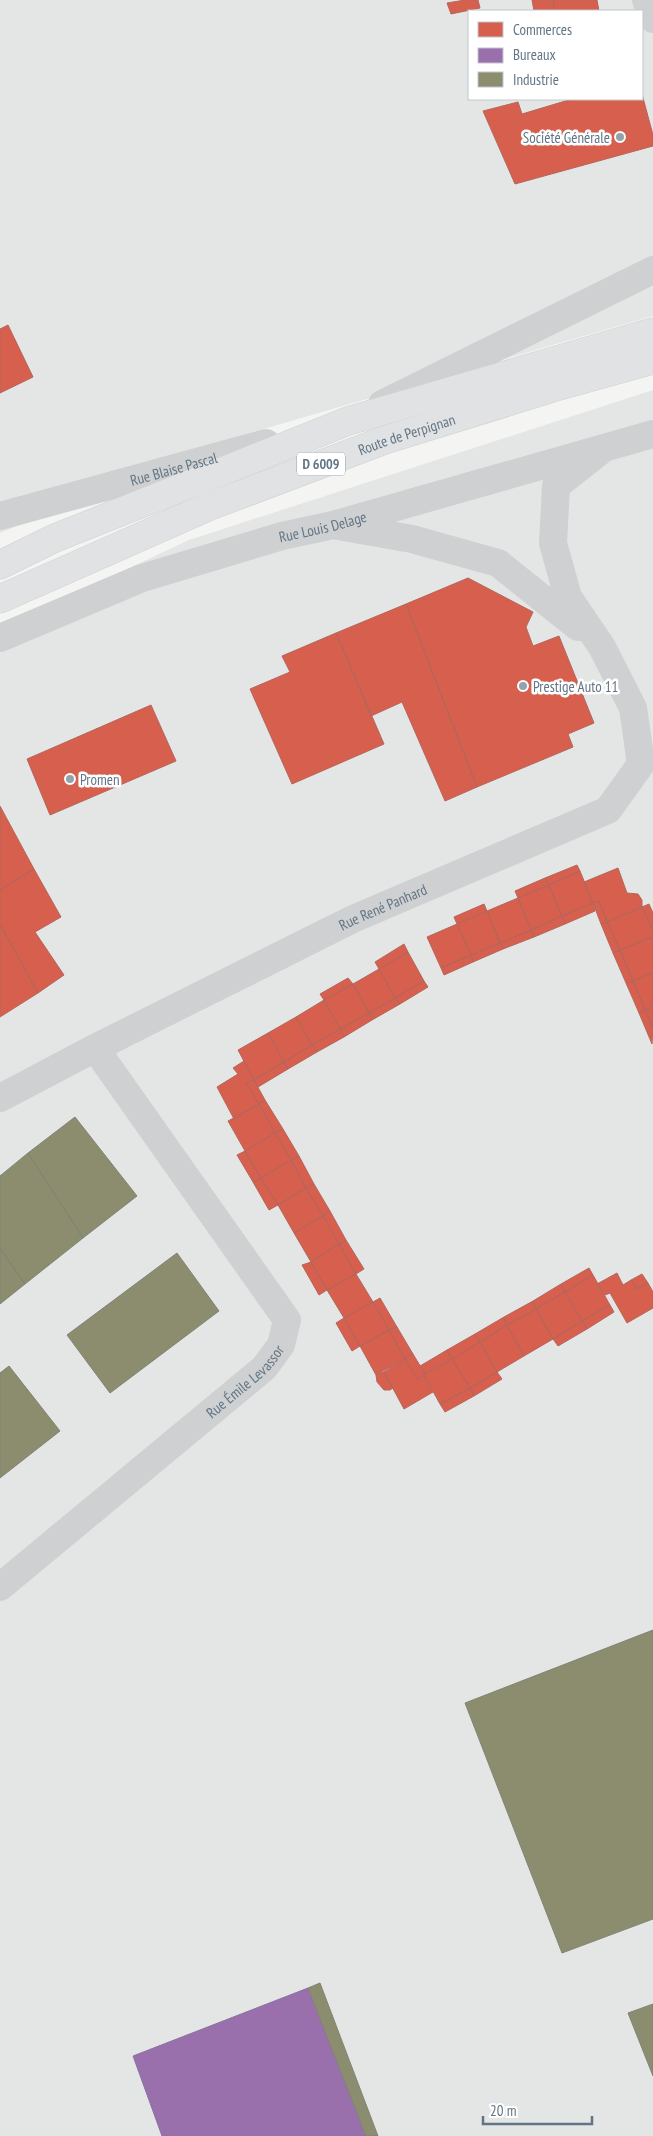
<svg xmlns="http://www.w3.org/2000/svg" width="653" height="2136" font-family="'PT Sans Narrow',sans-serif">
  <style>
    .built { fill: #e4e6e5; fill-rule: evenodd }
    .shops { fill: #d6604d; stroke: #b3665e }
    .offices { fill: #9970ab; stroke: #8872a0 }
    .industry { fill: #8c8c6e; stroke: #7f8575 }
    .lines { fill: none; stroke-linecap: round; stroke-linejoin: round }
    .major-casing { stroke: #cfd1d1; stroke-width: 29 }
    .minor { stroke: #cfd0d1; stroke-width: 28 }
    .major { stroke: #e1e2e3; stroke-width: 28 }
    .poi-dot { fill: #94a2ab; stroke: #fff; stroke-width: 2 }
    .labels { text-anchor: middle; dominant-baseline: central; stroke-width: 5; stroke-linejoin: round; paint-order: stroke }
    .shield { fill: #fff; stroke: #909eaa; stroke-width: 1 }
    .shield-label { font-size: 14px; font-weight: bold; fill: #617585 }
    .poi-label { font-size: 15px; fill: #617585; stroke: #fff; text-anchor: start }
    .street-label { font-size: 15px; fill: #617585; stroke: #fff }
  </style>
  <rect width="100%" height="100%" fill="#f4f5f2"/>
  <path class="built" d="M0,0H653V316L239,436L0,533ZM469,11H642V99H469Z
    M653,390V2136H0V629L189,540Z"/>
  <path class="shops" d="M465,0H478L480,8L451,14L447,3Z
    M532,0H553L555,11H534Z
    M553,0H597L599,11H555Z
    M642,94L653,135V146L515,184L483,111L518,102L522,114L572,99H642Z
    M8,325L33,377L0,393V329Z
    M468,578L533,612L526,627L533,646L559,636L594,723L568,734L573,747L477,787L406,604Z
    M406,604L477,787L445,801L402,702L371,716L336,633Z
    M336,633L384,744L292,784L250,689L290,672L282,656Z
    M151,705L176,761L50,815L27,759Z
    M0,806L34,869L0,890Z
    M577,865L580,871L549,885L545,878Z
    M618,868L627,893L638,894L642,900V907L607,922L599,901L593,903L584,882Z
    M34,869L61,917L35,932L64,975L38,993L0,924V890Z
    M580,871L593,903L562,916L549,885Z
    M545,878L549,885L518,898L515,891Z
    M549,885L562,916L531,930L518,898Z
    M518,898L531,930L500,943L487,911Z
    M599,901L607,922L601,924L593,903Z
    M593,903L595,911L565,924L562,916Z
    M484,904L487,911L457,924L454,917Z
    M649,904L653,913V930L642,907Z
    M642,907L653,930V937L620,950L607,922Z
    M487,911L500,943L471,955L457,924Z
    M562,916L565,924L534,937L531,930Z
    M607,922L620,950L613,953L601,924Z
    M0,924L38,993L0,1017Z
    M457,924L471,955L441,968L427,937Z
    M531,930L534,937L503,949L500,943Z
    M653,937V972L633,981L620,950Z
    M500,943L503,949L473,962L471,955Z
    M404,944L408,952L379,969L375,962Z
    M620,950L633,981L626,983L613,953Z
    M408,952L424,981L395,998L379,969Z
    M471,955L473,962L444,975L441,968Z
    M379,969L395,998L369,1013L353,984Z
    M653,972V1007L645,1010L633,981Z
    M348,978L353,984L324,1000L320,994Z
    M424,981L428,987L400,1004L395,998Z
    M633,981L645,1010L639,1013L626,983Z
    M353,984L369,1013L340,1029L324,1000Z
    M395,998L400,1004L372,1020L369,1013Z
    M324,1000L340,1029L312,1045L296,1017Z
    M653,1007V1028L645,1010Z
    M645,1010L653,1028L652,1044L639,1013Z
    M369,1013L372,1020L344,1037L340,1029Z
    M296,1017L312,1045L284,1062L268,1033Z
    M340,1029L344,1037L317,1052L312,1045Z
    M268,1033L284,1062L254,1080L238,1050Z
    M312,1045L317,1052L288,1069L284,1062Z
    M244,1061L254,1080L246,1083L259,1104L234,1119L217,1087L238,1074L233,1068Z
    M284,1062L288,1069L258,1087L254,1080Z
    M254,1080L265,1100L259,1104L246,1083Z
    M265,1100L283,1129L275,1133L259,1104Z
    M259,1104L275,1133L245,1151L228,1121Z
    M283,1129L299,1156L291,1160L275,1133Z
    M275,1133L291,1160L261,1178L245,1151Z
    M245,1151L261,1178L253,1182L237,1155Z
    M299,1156L314,1184L306,1188L291,1160Z
    M291,1160L306,1188L278,1205L261,1178Z
    M261,1178L278,1205L269,1210L253,1182Z
    M314,1184L330,1211L323,1216L306,1188Z
    M306,1188L323,1216L294,1233L278,1205Z
    M330,1211L346,1240L339,1244L323,1216Z
    M323,1216L339,1244L311,1262L294,1233Z
    M346,1240L364,1269L356,1274L339,1244Z
    M339,1244L356,1274L327,1290L311,1262Z
    M311,1262L327,1290L319,1295L302,1265Z
    M589,1268L593,1275L565,1292L561,1284Z
    M617,1273L623,1285L631,1280L637,1289L648,1283L653,1292V1308L627,1323L610,1293L605,1295L597,1284Z
    M356,1274L373,1302L344,1318L327,1290Z
    M642,1274L648,1283L637,1289L631,1280Z
    M593,1275L610,1305L582,1321L565,1292Z
    M561,1284L565,1292L536,1309L533,1301Z
    M565,1292L582,1321L553,1339L536,1309Z
    M380,1298L397,1327L389,1330L373,1302Z
    M533,1301L536,1309L507,1325L504,1317Z
    M373,1302L389,1330L360,1346L344,1318Z
    M610,1305L614,1312L587,1329L582,1321Z
    M536,1309L553,1339L524,1356L507,1325Z
    M504,1317L507,1325L480,1342L475,1334Z
    M344,1318L360,1346L352,1351L336,1323Z
    M582,1321L587,1329L558,1346L553,1339Z
    M507,1325L524,1356L497,1372L480,1342Z
    M397,1327L413,1354L405,1359L389,1330Z
    M389,1330L405,1359L376,1375L360,1346Z
    M475,1334L480,1342L452,1359L447,1350Z
    M480,1342L497,1372L470,1388L452,1359Z
    M447,1350L452,1359L425,1374L420,1366Z
    M413,1354L425,1374L417,1379L405,1359Z
    M405,1359L417,1379L424,1375L433,1392L404,1409L384,1372Z
    M452,1359L470,1388L440,1404L424,1375Z
    M384,1372L393,1388L390,1390H384L377,1382L376,1375Z
    M497,1372L502,1379L474,1396L470,1388Z
    M470,1388L474,1396L445,1412L440,1404Z"/>
  <path class="offices" d="M308,1988L366,2136H162L133,2056Z"/>
  <path class="industry" d="M75,1117L137,1196L83,1238L28,1153Z
    M28,1153L83,1238L25,1284L0,1248V1176Z
    M0,1248L25,1284L0,1304Z
    M177,1253L219,1311L110,1393L67,1335Z
    M9,1366L60,1431L0,1478V1373Z
    M653,1630V1919L562,1953L465,1703Z
    M320,1983L378,2136H366L308,1988Z
    M653,2004V2076L628,2013Z"/>
  <g class="lines">
    <defs>
      <g id="major">
        <path d="M0,565L55,538L348,421L653,332"/>
        <path id="s5" d="M0,599L210,506L385,440L559,386L653,360"/>
      </g>
    </defs>
    <use href="#major" class="major-casing"/>
    <g class="minor">
      <path d="M646,0L653,19"/>
      <path d="M382,404L653,270"/>
      <path id="s1" d="M0,516L266,443"/>
      <path d="M338,526L412,539L498,563L578,627"/>
      <path id="s2" d="M0,638L142,578L282,536L333,525L653,434"/>
      <path id="s3" d="M0,1098L95,1048L353,919L608,810L641,764L633,708L602,647L568,597L553,543L556,486L603,449"/>
      <path id="s4" d="M0,1587L264,1368L281,1345L287,1320L95,1048"/>
    </g>
    <use href="#major" class="major"/>
  </g>
  <g class="poi-dot">
    <circle cx="620" cy="137" r="5"/>
    <circle cx="523" cy="686" r="5"/>
    <circle cx="70" cy="779" r="5"/>
  </g>
  <g class="labels">
    <rect class="shield" x="297" y="452.5" width="48" height="23" rx="4"/>
    <g class="shield-label">
      <text x="321" y="464">D 6009</text>
    </g>
    <g class="poi-label">
      <text x="610" y="137" text-anchor="end">Société Générale</text>
      <text x="533" y="686">Prestige Auto 11</text>
      <text x="80" y="779">Promen</text>
    </g>
    <g class="street-label">
      <text stroke="none"><textPath href="#s5" startOffset="439">Route de Perpignan</textPath></text>
      <text stroke="none"><textPath href="#s1" startOffset="180">Rue Blaise Pascal</textPath></text>
      <text stroke="none"><textPath href="#s2" startOffset="342">Rue Louis Delage</textPath></text>
      <text stroke="none"><textPath href="#s3" startOffset="428">Rue René Panhard</textPath></text>
      <text stroke="none"><textPath href="#s4" startOffset="320">Rue Émile Levassor</textPath></text>
    </g>
  </g>
  <rect x="468" y="10" width="175" height="90" fill="#ffffff" stroke="#c0c8ce"/>
  <rect x="478" y="22" width="25" height="15" fill="#d6604d" stroke="#c0c8ce"/>
  <text x="513" y="35" font-size="15" fill="#617585">Commerces</text>
  <rect x="478" y="48" width="25" height="15" fill="#9970ab" stroke="#c0c8ce"/>
  <text x="513" y="60" font-size="15" fill="#617585">Bureaux</text>
  <rect x="478" y="72" width="25" height="15" fill="#8c8c6e" stroke="#c0c8ce"/>
  <text x="513" y="85" font-size="15" fill="#617585">Industrie</text>
  <path d="M483 2116v8h109v-8" fill="none" stroke="#617585" stroke-width="2.5"/>
  <text x="490" y="2116" font-size="15" fill="#617585" stroke="#ffffff" stroke-width="4" paint-order="stroke">20 m</text>
</svg>
